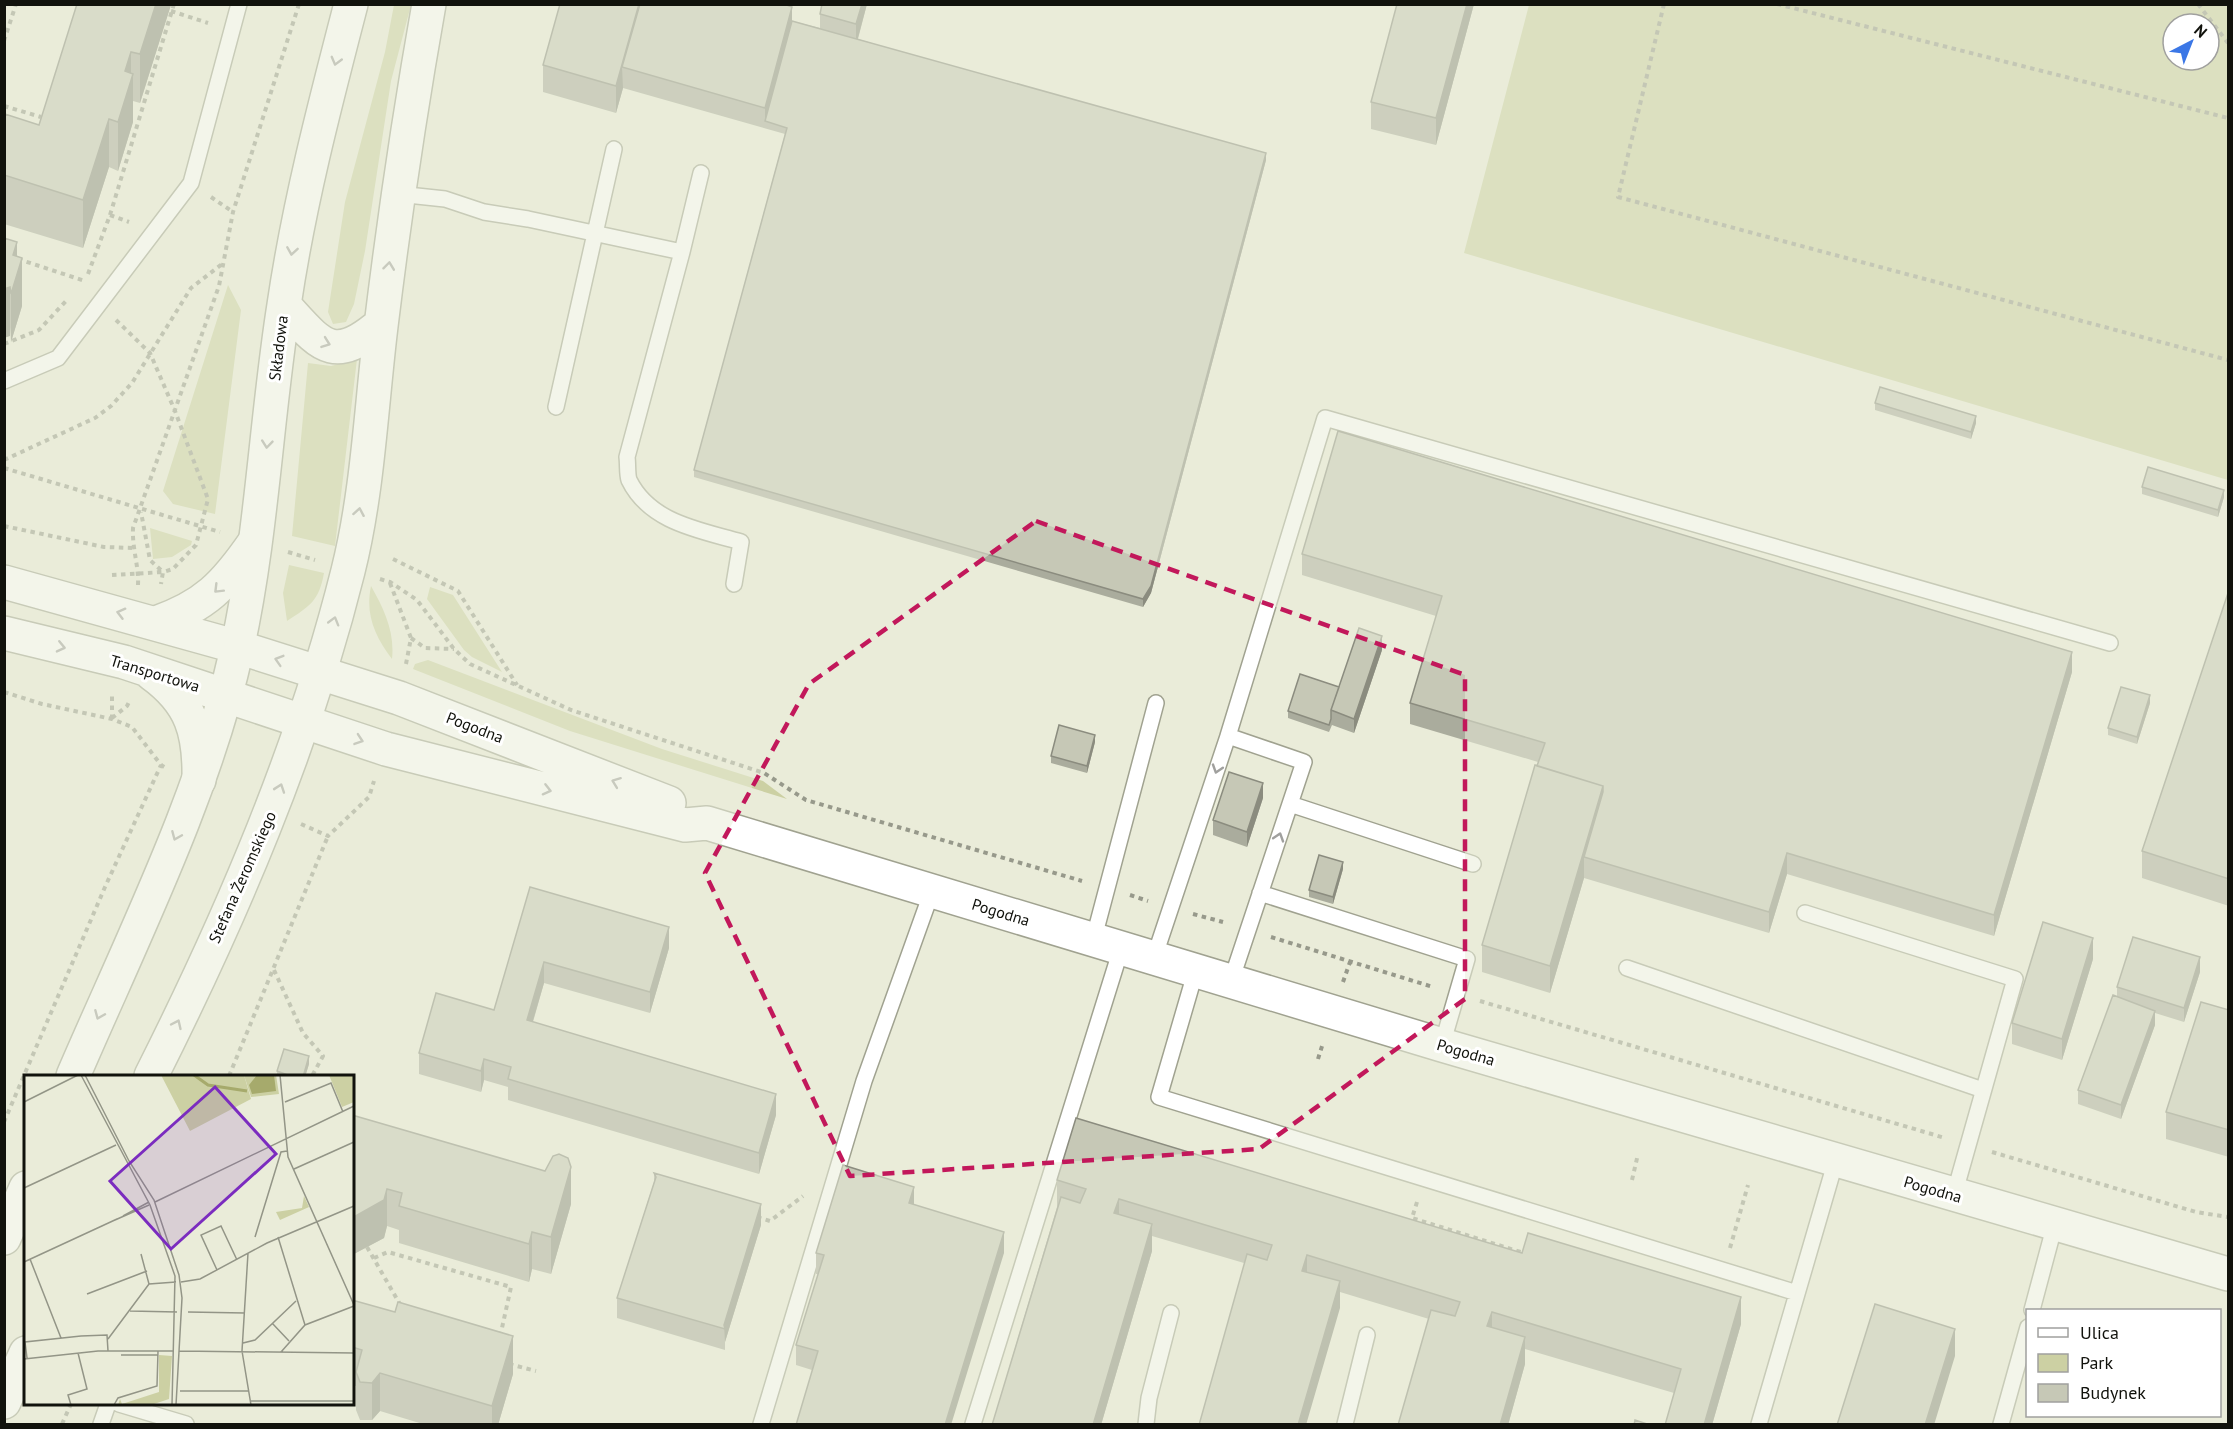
<svg xmlns="http://www.w3.org/2000/svg" width="2233" height="1429" font-family="'PT Sans',sans-serif">
  <style>
    .green { fill: #ccd0a3; fill-rule: evenodd }
    .lines { fill: none; stroke-linecap: round; stroke-linejoin: round }
    .service-casing { stroke: #a0a290; stroke-width: 18 }
    .tertiary-casing { stroke: #a0a290; stroke-width: 36 }
    .secondary-casing { stroke: #a0a290; stroke-width: 36 }
    .path { stroke: #97998b; stroke-width: 4; stroke-dasharray: 4.5 4.5; stroke-linecap: butt }
    .service { stroke: #fff; stroke-width: 15 }
    .tertiary { stroke: #fff; stroke-width: 33 }
    .secondary { stroke: #fff; stroke-width: 33 }
    .wall { fill: #aaac9d }
    .shaded-wall { fill: #8b8c7f }
    .building { fill: #c6c8b6; stroke: #8b8c7f; stroke-width: 1.5 }
    .oneway { stroke: #a0a09e }
    .marked { fill: none; stroke: #c2185b; stroke-width: 4.5; stroke-dasharray: 12 8; stroke-linejoin: round }
    .labels { text-anchor: middle; dominant-baseline: central; stroke-width: 6; stroke-linejoin: round; paint-order: stroke }
    .street-label { font-size: 16px; fill: #11120c; stroke: #fff }
    .inset-river { fill: none; stroke: #a6aa6c; stroke-width: 3 }
    .inset-road { fill: none; stroke: #939587; stroke-width: 1.5 }
    .view { fill: #7b2cbf; fill-opacity: 0.15; stroke: #7b2cbf; stroke-width: 3 }
    .inset-edge { fill: none; stroke: #11120c; stroke-width: 3 }
  </style>
  <rect width="100%" height="100%" fill="#eaecd9"/>
  <path class="green" d="M394,5H411L391,81L365,251L354,304L346,322L333,324L328,312L345,202L385,52Z
    M1529,5H2228V480L1464,253ZM2173,24H2209V60H2173Z
    M228,285L241,310L215,514L173,504L163,491Z
    M357,359L335,546L292,536L308,363L331,366Z
    M150,528L192,541L191,545L172,557L153,559Z
    M289,565L324,573C319,601 310,606 287,621L283,593Z
    M371,586C384,609 395,632 392,659C375,636 365,615 371,586Z
    M430,587L453,595L502,672L472,657L464,650L427,599Z
    M428,660L662,749L763,781L787,799L570,731L413,669L415,664Z"/>
  <g class="lines">
    <defs>
      <path id="service" d="M398,194L445,199L484,212L528,219L682,252L627,457C628,464 627,474 629,480C650,523 700,530 741,542L734,584
        M682,252L701,173
        M4,381L58,358L191,183L239,4
        M556,407L614,149
        M1228,736L1325,418L2110,643
        M1290,804L1473,864
        M1260,893L1467,959L1442,1045
        M1805,913L2015,979L1954,1195
        M1093,941L1156,703
        M1154,958L1228,736L1304,762L1231,981
        M1627,968L1983,1090
        M1196,970L1159,1097L1797,1293
        M2032,1310L2055,1224
        M119,1404L186,1424
        M101,1424L108,1404
        M761,1424L864,1081L932,891
        M973,1424L1121,949
        M1146,1424L1149,1398L1171,1313
        M1345,1424L1367,1335
        M1759,1424L1836,1160
        M2001,1424L2028,1327"/>
      <path id="tertiary" d="M4,582L238,647L399,698L669,803
        M156,623C205,606 225,585 254,543
        M4,633L124,662L386,749L685,825L707,823L1442,1045L2228,1274
        M152,674C192,703 200,733 199,780"/>
      <path id="secondary" d="M284,305C320,344 332,366 381,324
        M73,1076C132,939 205,794 237,649C262,536 266,419 284,305C299,203 325,104 351,4
        M151,1076C232,915 304,747 348,571C368,491 371,408 381,326C394,219 410,111 429,4
        M4,1238L26,1188
        M4,1402L26,1353"/>
    </defs>
    <use href="#service" class="service-casing"/>
    <use href="#tertiary" class="tertiary-casing"/>
    <use href="#secondary" class="secondary-casing"/>
    <path class="path" d="M1664,4L1618,197L2228,360
      M1777,4L2228,118
      M2198,4L2228,43
      M171,11L208,23
      M4,41L16,4
      M4,106L41,117
      M211,197L233,212
      M110,215L129,222
      M18,259L85,281
      M88,274L110,215L174,4
      M116,320L150,353L175,411L208,499L196,545L173,569L163,572L161,584
      M4,344L39,330L66,301
      M4,460L95,418L111,406L132,383L191,288L222,264
      M4,468L220,532
      M4,526L104,547L132,548
      M288,552L315,560
      M393,559L458,591L517,685
      M112,575L163,572L150,560L141,512
      M380,579L390,582L417,600L454,649L470,664L571,710L764,773L806,800L1082,881
      M390,583L411,638L406,664
      M138,585C139,566 132,549 133,528L219,286L233,212L299,4
      M411,638L425,648L454,649
      M4,692L42,704L112,719L132,727L161,765L166,768
      M112,718L127,706L130,700
      M112,719V694
      M301,824L328,836L369,797L374,781
      M1130,895L1148,901
      M1193,914L1223,922
      M1271,937L1433,987
      M274,970L303,1033L323,1056L312,1076
      M1343,982L1350,962
      M1480,1001L1945,1138
      M1318,1059L1323,1043
      M229,1076L328,836
      M4,1122L105,887L161,765
      M1992,1152L2196,1212L2228,1217
      M1632,1180L1638,1154
      M1417,1202L1412,1218L1527,1254
      M757,1217L770,1221L803,1196
      M367,1247L401,1306
      M1730,1248L1748,1185
      M374,1258L388,1252L511,1287L500,1337
      M509,1364L536,1371
      M62,1424L71,1404"/>
    <use href="#service" class="service"/>
    <use href="#tertiary" class="tertiary"/>
    <use href="#secondary" class="secondary"/>
  </g>
  <path class="wall" d="M171,4L140,103L133,101V122L118,171L109,167L83,248L4,224V115L39,125Z
    M867,4L858,39L1266,160L1151,593L1143,607L694,477V470L785,134L623,88L616,113L543,92V65L792,21L820,28V14Z
    M1474,4L1436,145L1371,129V102Z
    M4,238L17,256L22,306L11,342Z
    M1875,403L1976,423L1971,439L1875,410Z
    M2142,487L2224,497L2218,517L2142,494Z
    M1302,554L2072,672L1994,936L1787,874L1769,933L1584,878L1550,993L1482,972V945L1538,762L1410,724V703L1436,616L1302,575Z
    M2229,590V906L2142,878V851Z
    M1382,650L1354,733L1332,725L1329,732L1288,718V711L1339,687Z
    M2150,703L2137,744L2108,735V728Z
    M1095,742L1087,773L1051,763V756Z
    M1263,798L1247,847L1213,835V820Z
    M1343,869L1333,904L1309,897V890Z
    M530,887L669,948L650,1013L544,983L533,1022L776,1115L759,1174L508,1100V1087L484,1080L481,1092L419,1074V1053L494,1010Z
    M2093,959L2062,1060L2012,1044V1023Z
    M2200,972L2184,1022L2155,1013V1025L2121,1119L2078,1104V1090L2117,997V987Z
    M2229,1010V1157L2166,1139V1112Z
    M309,1064L305,1077H277V1071Z
    M352,1115L571,1204L551,1274L532,1269L529,1282L399,1243V1230L387,1226L384,1238L352,1255Z
    M654,1173L761,1225L725,1342V1350L617,1318V1298L654,1182Z
    M1057,1180L1741,1324L1712,1425H1665L1674,1393L1525,1349V1364L1508,1425H1398L1429,1319L1340,1292V1308L1244,1263L1152,1236V1251L1101,1425H992L1057,1207Z
    M914,1204L1004,1253L812,1370L796,1365V1345L818,1274H816V1253Z
    M352,1300L513,1374L498,1425H426L380,1411L372,1420H360L356,1410V1386L352,1385Z"/>
  <path class="shaded-wall" d="M156,4L171,5L140,103V54Z
    M639,4H646L622,67L623,88L616,113V86Z
    M862,4H867L856,45V24Z
    M1467,4H1474L1436,145V118Z
    M792,7V28L765,121V108Z
    M131,52V80L133,74V122L118,171V122L125,71Z
    M109,119V167L83,248V200Z
    M1266,153V160L1151,593L1143,607V599Z
    M17,242V273L22,258V306L11,342V294L13,255Z
    M10,287V336L4,338V289Z
    M1976,416V423L1971,439V432Z
    M2224,490V497L2218,517V510Z
    M1382,636V650L1354,733V719Z
    M2072,652V672L1994,936V915Z
    M2150,695V703L2137,744V737Z
    M1095,735V742L1087,773V766Z
    M1263,783V798L1247,847V832Z
    M1603,786V813L1584,857V878L1550,993V966Z
    M1787,853V874L1769,933V912Z
    M1343,862V869L1333,904V897Z
    M669,927V948L650,1013V992Z
    M2093,938V959L2062,1060V1039Z
    M2200,957V972L2184,1022V1008Z
    M544,962V983L527,1041V1020Z
    M2155,1011V1025L2121,1119V1105Z
    M309,1056V1064L305,1077H303Z
    M484,1059V1080L481,1092V1071Z
    M776,1094V1115L759,1174V1153Z
    M571,1167V1204L551,1274V1237Z
    M914,1187V1208L909,1203Z
    M387,1189V1226L384,1238L352,1255V1218Z
    M1119,1199V1226L1114,1213Z
    M761,1204V1225L725,1342L724,1325Z
    M1152,1224V1251L1101,1425H1093Z
    M532,1232V1269L529,1282V1244Z
    M1004,1232V1253L951,1425H945Z
    M1307,1255V1282L1302,1271Z
    M1340,1281V1308L1306,1425H1298Z
    M1741,1297V1324L1712,1425H1704Z
    M1492,1312V1339L1487,1326Z
    M1955,1329V1356L1934,1425H1925Z
    M513,1336V1374L498,1425H492V1406Z
    M1525,1337V1364L1508,1425H1500Z
    M380,1373V1411L372,1420V1383Z"/>
  <path class="building" d="M77,4H156L140,54L131,52L125,71L133,74L118,122L109,119L83,200L4,175L5,114L39,125Z
    M560,4H639L616,86L543,65Z
    M640,4H784L792,7L765,108L622,67Z
    M822,4H862L856,24L820,14Z
    M1397,4H1467L1436,118L1371,102Z
    M792,21L1266,153L1151,586L1143,599L694,470L787,128L765,121Z
    M4,238L17,242L13,255L22,258L11,294L10,287L4,289Z
    M1880,387L1976,416L1971,432L1875,403Z
    M1338,431L2072,652L1994,915L1787,853L1769,912L1584,857L1603,792V786L1537,766L1545,743L1410,703L1442,596L1302,554Z
    M2148,467L2224,490L2218,510L2142,487Z
    M2229,590V879L2142,851Z
    M1359,628L1382,636L1354,719L1331,710Z
    M1300,674L1339,687L1331,710V719L1329,725L1288,711Z
    M2121,687L2150,695L2137,737L2108,728Z
    M1059,725L1095,735L1087,766L1051,756Z
    M1535,765L1603,786L1550,966L1482,945Z
    M1229,772L1263,783L1247,832L1213,820Z
    M1319,855L1343,862L1333,897L1309,890Z
    M530,887L669,927L650,992L544,962L527,1020L776,1094L759,1153L508,1079L511,1067L484,1059L481,1071L419,1053L436,993L494,1010Z
    M2043,922L2093,938L2062,1039L2012,1023Z
    M2133,937L2200,957L2184,1008L2117,987Z
    M2113,995L2155,1011L2121,1105L2078,1090Z
    M2201,1002L2229,1010V1130L2166,1112Z
    M284,1049L309,1056L303,1077H293L277,1071Z
    M352,1115L545,1171L553,1156L559,1154L568,1158L571,1167L551,1237L532,1232L529,1244L399,1206L402,1193L387,1189L384,1200L352,1218Z
    M1076,1118L1522,1253L1528,1233L1741,1297L1704,1425H1665L1681,1369L1492,1312L1487,1326L1525,1337L1500,1425H1398L1431,1310L1455,1316L1460,1302L1307,1255L1302,1271L1340,1281L1298,1425H1199L1247,1254L1267,1260L1272,1245L1119,1199L1114,1213L1152,1224L1093,1425H992L1061,1197L1080,1203L1086,1189L1057,1180Z
    M843,1165L914,1187L909,1203L1004,1232L945,1425H796L818,1351L796,1345L824,1255L816,1253Z
    M654,1173L761,1204L724,1325L725,1329L617,1298L656,1177Z
    M352,1300L395,1312L398,1302L513,1336L492,1406L380,1373L372,1383L360,1382L356,1372L362,1350L352,1347Z
    M1875,1304L1955,1329L1925,1425H1837Z
    M1635,1420L1650,1425H1634Z"/>
  <defs><path id="oneway-chevron" d="M-2-3.5L2.5 0L-2 3.5" fill="none" stroke-width="1.6" stroke-linecap="round" stroke-linejoin="round" transform="scale(1.5)"/></defs>
  <g class="oneway">
    <use href="#oneway-chevron" transform="translate(336 61) rotate(105)"/>
    <use href="#oneway-chevron" transform="translate(292 251) rotate(99)"/>
    <use href="#oneway-chevron" transform="translate(389 266) rotate(-83)"/>
    <use href="#oneway-chevron" transform="translate(326 343) rotate(20)"/>
    <use href="#oneway-chevron" transform="translate(267 444) rotate(96)"/>
    <use href="#oneway-chevron" transform="translate(359 512) rotate(-80)"/>
    <use href="#oneway-chevron" transform="translate(218 589) rotate(135)"/>
    <use href="#oneway-chevron" transform="translate(121 613) rotate(-165)"/>
    <use href="#oneway-chevron" transform="translate(334 621) rotate(-74)"/>
    <use href="#oneway-chevron" transform="translate(61 647) rotate(13)"/>
    <use href="#oneway-chevron" transform="translate(279 660) rotate(-163)"/>
    <use href="#oneway-chevron" transform="translate(359 740) rotate(19)"/>
    <use href="#oneway-chevron" transform="translate(1217 769) rotate(108)"/>
    <use href="#oneway-chevron" transform="translate(616 782) rotate(-159)"/>
    <use href="#oneway-chevron" transform="translate(280 788) rotate(-71)"/>
    <use href="#oneway-chevron" transform="translate(547 790) rotate(14)"/>
    <use href="#oneway-chevron" transform="translate(176 836) rotate(113)"/>
    <use href="#oneway-chevron" transform="translate(1279 837) rotate(-72)"/>
    <use href="#oneway-chevron" transform="translate(99 1015) rotate(113)"/>
    <use href="#oneway-chevron" transform="translate(177 1024) rotate(-65)"/>
  </g>
  <path d="M0 0H2233V1429H0ZM1036,521L1465,675V999L1259,1149L850,1176L705,873L809,684Z" fill="#eaecd9" fill-opacity=".55" fill-rule="evenodd"/>
  <path class="marked" d="M1036,521L1465,675V999L1259,1149L850,1176L705,873L809,684Z"/>
  <g class="labels">
    <g class="street-label">
      <text transform="translate(278 348) rotate(-83)">Składowa</text>
      <text transform="translate(155 673) rotate(17)">Transportowa</text>
      <text transform="translate(475 727) rotate(21)">Pogodna</text>
      <text transform="translate(242 877) rotate(-66)">Stefana Żeromskiego</text>
      <text transform="translate(1001 912) rotate(17)">Pogodna</text>
      <text transform="translate(1466 1052) rotate(16)">Pogodna</text>
      <text transform="translate(1933 1189) rotate(16)">Pogodna</text>
    </g>
  </g>
  <g transform="translate(24 1075)">
    <rect width="330" height="330" fill="#eaecd9"/>
    <path d="M137,0H220L227,24L166,56ZM305,0H330V27L318,32ZM280,121L285,132L256,145L252,137L278,133ZM135,280L148,281L145,324L127,330H94L96,324L98,329L135,317Z" fill="#ccd0a3"/>
    <path d="M220,0H252L255,19L227,22Z" fill="#ccd0a3"/>
    <path d="M233,0H250L252,16L228,19L225,10Z" fill="#a6aa6c"/>
    <path class="inset-river" d="M170,0L184,10L223,16"/>
    <path class="inset-road" d="M57,0L126,130L151,201L148,330M61,0L105,86L130,125L155,200L158,223L152,330M256,0L264,82L330,230M0,27L54,0M261,27L307,8L319,37M270,94L330,67M0,113L92,70M131,127L330,31M99,141L125,127M91,145L125,130M231,162L257,77L263,76M254,162L281,250M224,178L218,276L227,330M117,179L125,209M6,184L37,263M0,187L93,144M193,195L177,160L197,151L213,185M157,207L176,204L243,168L330,131M63,219L123,196M106,236L153,237M164,237L221,238M248,248L265,266M84,264L125,209L152,207M219,268L231,265L272,226M155,276L330,278M257,277L281,250L330,231M97,280H134M3,283L1,267L57,261L83,260L84,276M0,284L74,276H150M156,316H224M226,326H330M47,330L44,320L63,314L54,278M90,330L94,323L133,311L134,276"/>
    <path class="view" d="M191,12L252,79L147,174L86,106Z"/>
    <rect width="330" height="330" class="inset-edge"/>
  </g>
  <rect width="2233" height="1429" fill="none" stroke="#11120c" stroke-width="12"/>
  <rect x="2026" y="1309" width="195" height="108" fill="#ffffff" stroke="#a0a09e" stroke-width="1.5"/>
  <rect x="2038" y="1328" width="30" height="9" fill="#ffffff" stroke="#a0a09e" stroke-width="1.5"/>
  <text x="2080" y="1339" font-size="18" fill="#11120c">Ulica</text>
  <rect x="2038" y="1354" width="30" height="18" fill="#ccd0a3" stroke="#a0a09e" stroke-width="1.5"/>
  <text x="2080" y="1369" font-size="18" fill="#11120c">Park</text>
  <rect x="2038" y="1384" width="30" height="18" fill="#c6c8b6" stroke="#a0a09e" stroke-width="1.5"/>
  <text x="2080" y="1399" font-size="18" fill="#11120c">Budynek</text>
  <g transform="translate(2191 42) rotate(42)"><circle r="28" fill="#ffffff" stroke="#a0a09e" stroke-width="1.5"/>
  <path d="M0-4.5L10 22L0 15L-10 22Z" fill="#3b77e6"/>
  <text y="-9" font-size="16" font-weight="bold" text-anchor="middle" fill="#11120c">N</text>
  </g>
</svg>
